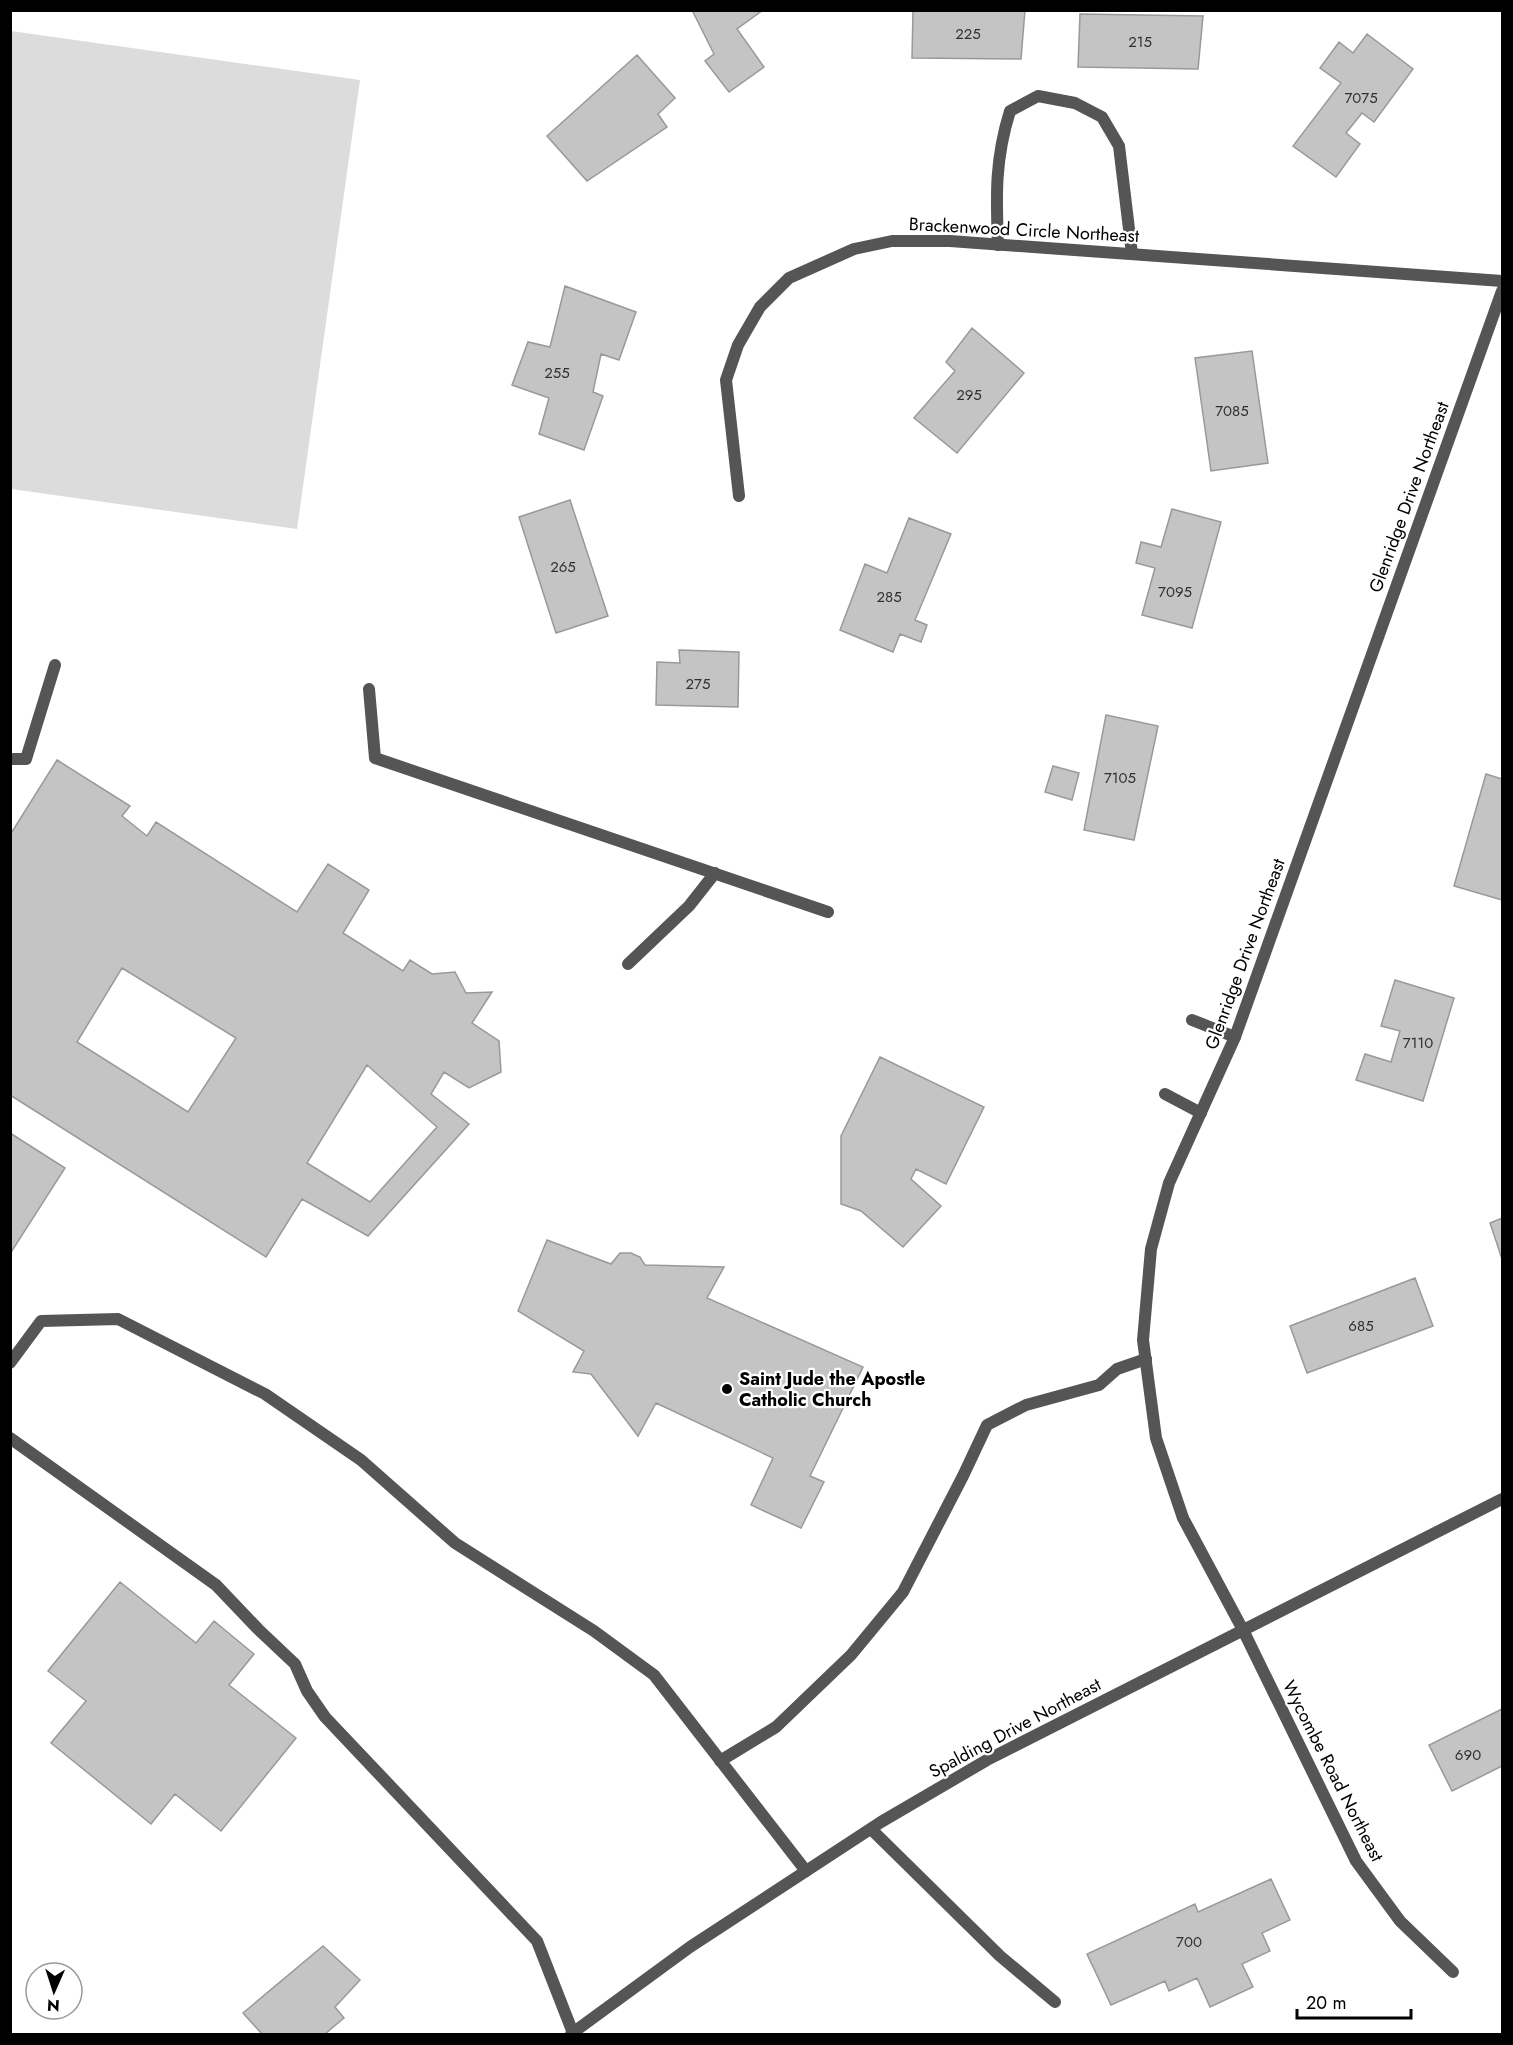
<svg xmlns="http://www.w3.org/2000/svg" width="1513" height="2045" font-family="Jost,sans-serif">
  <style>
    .green { fill: #dcdcdc }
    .building { fill: #c4c4c4; stroke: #999; stroke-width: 1.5; fill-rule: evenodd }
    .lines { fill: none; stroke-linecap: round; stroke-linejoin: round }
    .lane { stroke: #555; stroke-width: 12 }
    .street { stroke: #555; stroke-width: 12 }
    .poi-dot { fill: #000; stroke: #fff; stroke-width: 2 }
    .labels { text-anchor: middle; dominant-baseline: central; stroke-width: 4.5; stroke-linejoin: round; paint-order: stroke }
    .number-label { font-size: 15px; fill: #313131 }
    .street-label { font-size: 18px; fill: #000; stroke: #fff }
    .poi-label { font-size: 18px; font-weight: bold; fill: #000; stroke: #fff; text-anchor: start }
  </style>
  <rect width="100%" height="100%" fill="#fff"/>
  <path class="green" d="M11,31L360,80L297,529L11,489Z"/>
  <path class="building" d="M692,10H763L737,29L764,67L729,92L705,61L714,54Z
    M913,10H1025L1021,59L912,58Z
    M1080,14L1203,16L1198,69L1078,67Z
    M1367,34L1413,69L1374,122L1362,113L1346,133L1360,144L1336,177L1293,146L1341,83L1320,68L1339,42L1353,53Z
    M637,55L675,98L658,114L667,127L587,181L547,136Z
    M565,286L636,312L619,360L601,354L593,392L603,396L584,450L539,434L549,398L512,385L528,342L550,347Z
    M972,328L1024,373L957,453L914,418L955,371L946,362Z
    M1252,351L1268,463L1211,471L1195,358Z
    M570,500L608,616L556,633L519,517Z
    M1172,509L1221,522L1192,628L1142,615L1155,568L1136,563L1141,542L1161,547Z
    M909,518L951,534L915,620L927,625L921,642L900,634L893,652L840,630L865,564L887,573Z
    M679,650L739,652L738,707L656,705L657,662L680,663Z
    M1106,715L1158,726L1134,840L1084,830Z
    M57,760L130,806L122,816L147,836L156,822L297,912L328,864L369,890L343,933L403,971L410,960L432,974L455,972L466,993L492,992L472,1023L499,1041L501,1072L469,1088L444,1072L431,1094L469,1124L368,1236L302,1199L266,1257L10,1095V835ZM122,968L236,1038L188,1112L77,1042ZM367,1065L437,1127L370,1202L307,1163Z
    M1053,766L1079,773L1072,800L1045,792Z
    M1486,774L1502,779V900L1454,886Z
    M1395,980L1454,998L1423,1101L1356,1080L1365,1054L1391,1062L1400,1031L1381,1026Z
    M880,1057L984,1107L946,1184L916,1169L911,1179L941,1206L903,1247L861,1211L841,1204V1136Z
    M10,1133L65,1168L10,1254Z
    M1502,1218V1259L1490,1223Z
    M547,1240L611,1264L620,1253H631L640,1257L645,1265L724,1267L707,1298L863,1367L810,1476L824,1482L801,1528L751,1505L773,1458L656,1403L638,1436L591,1374L573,1372L584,1351L518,1311Z
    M1415,1278L1433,1326L1307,1373L1290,1326Z
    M120,1582L196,1643L214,1621L254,1654L229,1685L296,1738L221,1831L175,1794L151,1824L51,1743L86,1701L48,1671Z
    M1502,1709V1766L1452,1791L1429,1745Z
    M1271,1879L1290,1920L1262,1933L1270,1951L1242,1964L1253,1987L1210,2007L1197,1978L1169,1991L1165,1981L1111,2005L1087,1954L1195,1904L1198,1912Z
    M323,1946L360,1980L335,2007L344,2018L325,2034H262L243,2013Z"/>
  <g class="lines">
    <path class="lane" d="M998,245C996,195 995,159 1010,111L1038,96L1075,103L1102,117L1119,146L1132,254
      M369,689L375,758L828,912
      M10,759H26L55,665
      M628,964L689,906L715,873
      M1192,1020L1235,1037
      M1165,1094L1201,1113
      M10,1363L41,1321L118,1319L265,1394L361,1460L455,1543L594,1631L654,1675L806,1871
      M10,1438L216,1585L258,1629L295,1664L307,1691L325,1717L537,1941L573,2033
      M720,1761L776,1727L851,1655L903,1592L963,1476L987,1425L1026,1405L1099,1385L1117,1369L1146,1359
      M871,1829L1000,1956L1055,2002"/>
    <path class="street" d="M739,496L726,380L738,345L760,307L789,278L854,249L892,241H950L1502,281
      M1453,1972L1400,1921L1356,1861L1243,1630L1183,1518L1156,1438L1143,1340L1151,1249L1169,1183L1235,1037L1502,291
      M571,2034L690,1947L881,1822L987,1760L1502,1499"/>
  </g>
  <circle class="poi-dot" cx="727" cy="1389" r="6"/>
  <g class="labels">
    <g class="number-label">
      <text x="968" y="34">225</text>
      <text x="1140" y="42">215</text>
      <text x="1361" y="98">7075</text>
      <text x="557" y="373">255</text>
      <text x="969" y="395">295</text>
      <text x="1232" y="411">7085</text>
      <text x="563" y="567">265</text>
      <text x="1175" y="592">7095</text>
      <text x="889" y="597">285</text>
      <text x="698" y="684">275</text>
      <text x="1120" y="778">7105</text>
      <text x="1418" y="1043">7110</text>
      <text x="1361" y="1326">685</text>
      <text x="1468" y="1755">690</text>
      <text x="1189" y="1942">700</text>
    </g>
    <g class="street-label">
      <text transform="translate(1024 230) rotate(3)">Brackenwood Circle Northeast</text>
      <text transform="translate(1409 497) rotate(-70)">Glenridge Drive Northeast</text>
      <text transform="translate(1245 954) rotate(-70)">Glenridge Drive Northeast</text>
      <text transform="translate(1015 1728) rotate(-28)">Spalding Drive Northeast</text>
      <text transform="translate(1333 1771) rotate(63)">Wycombe Road Northeast</text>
    </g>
    <g class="poi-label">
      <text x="739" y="1379">Saint Jude the Apostle<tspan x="739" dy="21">Catholic Church</tspan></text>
    </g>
  </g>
  <rect width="1513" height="2045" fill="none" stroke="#000000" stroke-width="24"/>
  <g transform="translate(54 1991) rotate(183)"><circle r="28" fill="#ffffff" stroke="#999999" stroke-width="1.5"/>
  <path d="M0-4.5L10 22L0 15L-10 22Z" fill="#000000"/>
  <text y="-9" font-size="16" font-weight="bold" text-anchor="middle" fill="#000000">N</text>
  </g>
  <path d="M1297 2009v9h114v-9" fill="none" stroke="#000000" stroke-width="3"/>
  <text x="1306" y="2009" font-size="18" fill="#000000" stroke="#ffffff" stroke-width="4.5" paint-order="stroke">20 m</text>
</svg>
